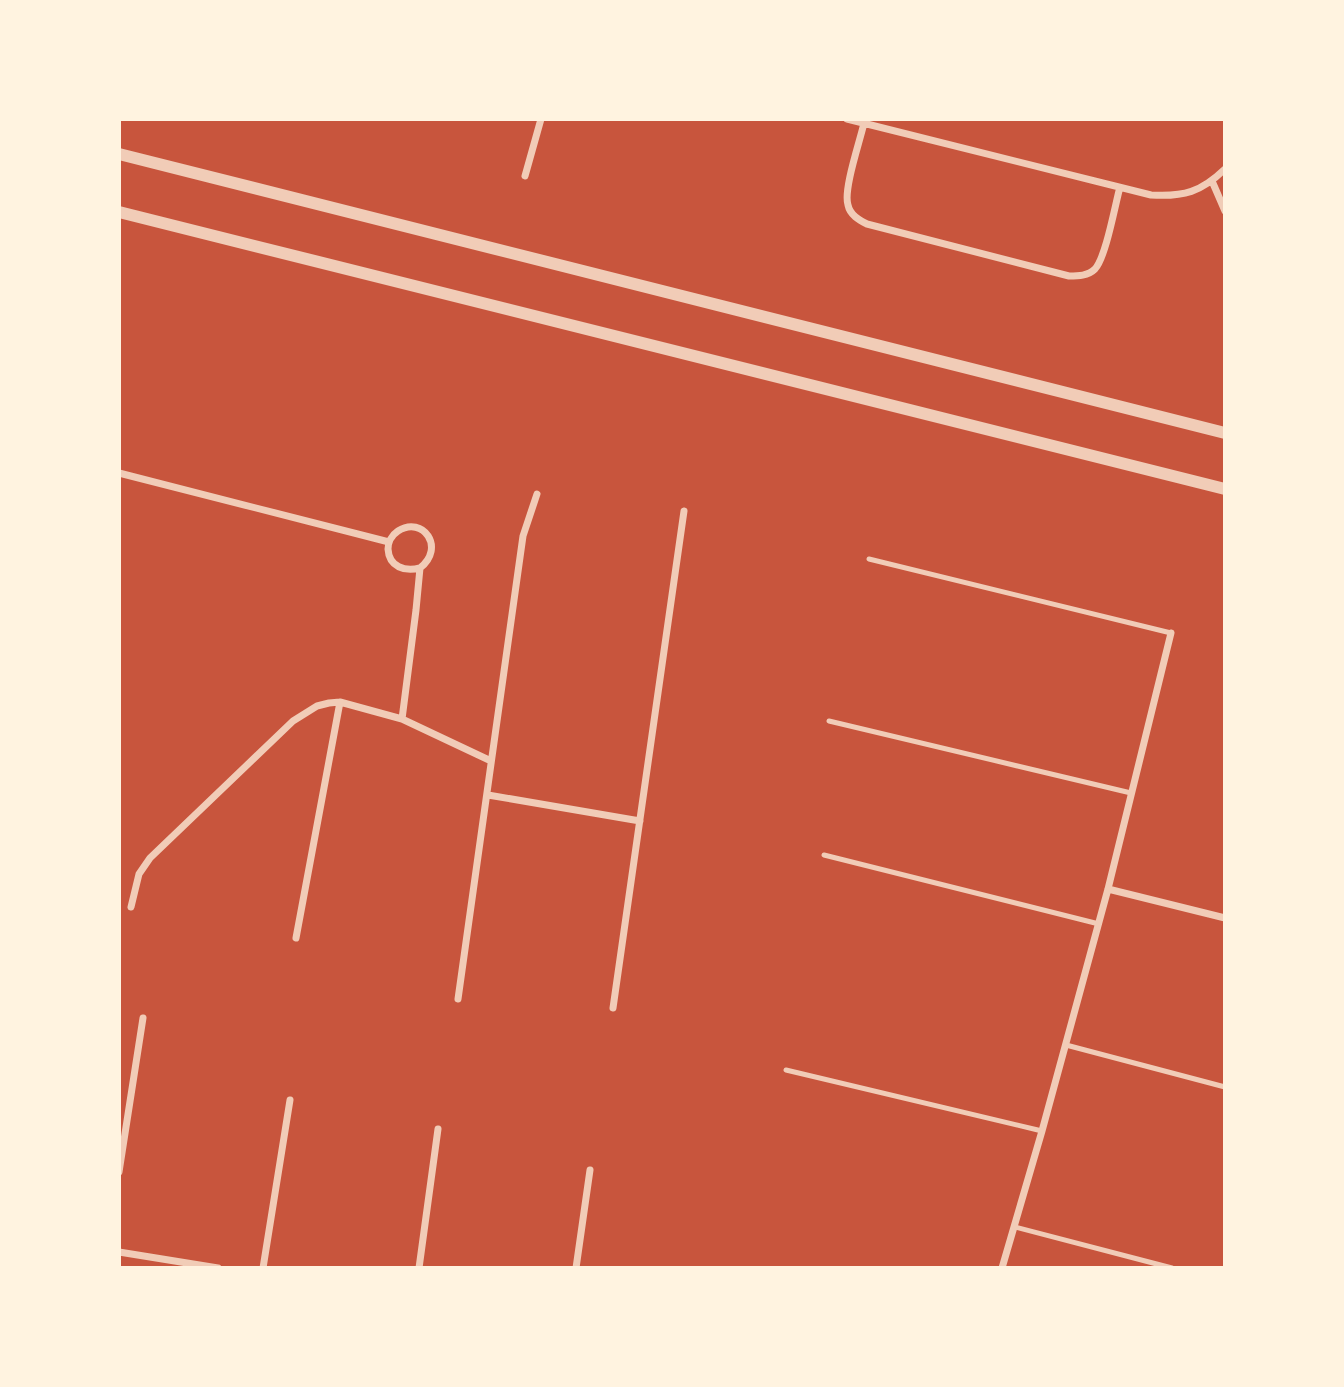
<svg xmlns="http://www.w3.org/2000/svg" width="1344" height="1387" font-family="Jost,sans-serif">
  <style>
    .lines { fill: none; stroke-linecap: round; stroke-linejoin: round }
    .service { stroke: #f1ccb7; stroke-width: 5 }
    .minor { stroke: #f1ccb7; stroke-width: 7 }
    .tertiary { stroke: #f1ccb7; stroke-width: 12 }
  </style>
  <rect width="100%" height="100%" fill="#c8553d"/>
  <g class="lines">
    <path class="service" d="M869,559L1171,633
      M829,721L1131,793
      M824,855L1099,924
      M1066,1045L1225,1087
      M786,1070L1042,1131
      M1015,1227L1172,1268"/>
    <path class="minor" d="M847,119L1151,195C1184,197 1201,192 1225,169
      M864,123C860,141 843,190 848,205C850,215 859,220 867,224L1069,276C1078,276 1088,276 1095,269C1106,257 1115,205 1120,187
      M525,176L541,119
      M1212,181L1225,211
      M119,473L389,542
      M402,719L416,610L420,568C446,548 423,515 398,531C392,535 388,542 388,549C389,567 405,572 420,568
      M488,795L640,821
      M1108,889L1225,918
      M131,907L139,874L150,858L293,721L317,706L329,703L340,702L402,719L491,761
      M296,938L340,702
      M458,999L523,536L537,494
      M613,1008L684,511
      M119,1172L143,1018
      M119,1252L218,1268
      M263,1268L290,1100
      M419,1268L438,1129
      M576,1268L590,1170
      M1002,1268L1042,1131L1108,889L1171,633"/>
    <path class="tertiary" d="M119,154L1225,433
      M119,212L1225,489"/>
  </g>
  <rect width="1344" height="1387" fill="none" stroke="#fff3e0" stroke-width="242"/>
</svg>
